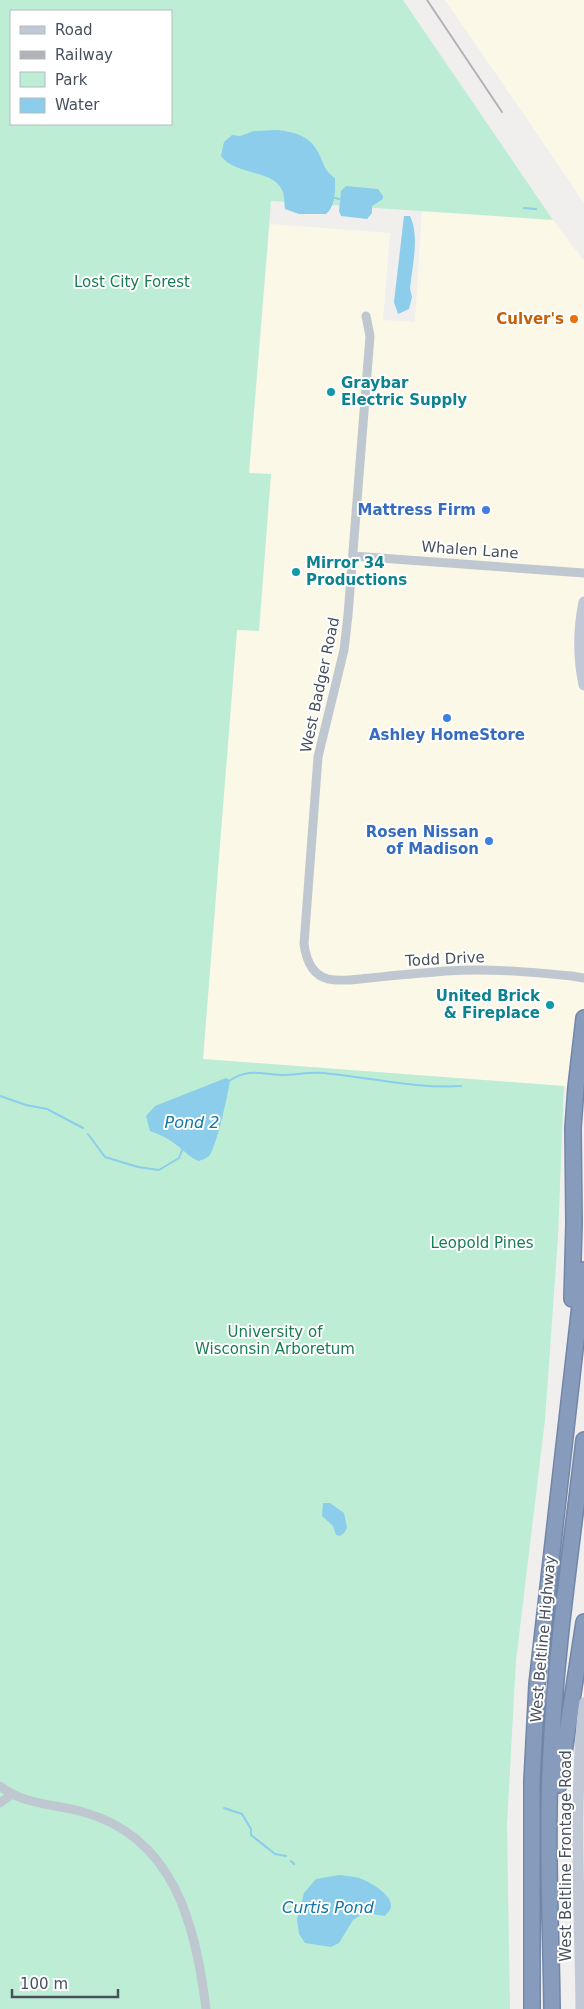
<svg xmlns="http://www.w3.org/2000/svg" width="584" height="2009" font-family="'DejaVu Sans',sans-serif">
  <style>
    .commercial { fill: #fcf8e8 }
    .green { fill: #bdeed5; fill-rule: evenodd }
    .water { fill: #8bcdeb }
    .lines { fill: none; stroke-linecap: round; stroke-linejoin: round }
    .stream { stroke: #8bcdeb; stroke-width: 2 }
    .highway-casing { stroke: #7286a8; stroke-width: 18 }
    .street { stroke: #bfc7d0; stroke-width: 9 }
    .secondary { stroke: #c1c9d7; stroke-width: 11 }
    .highway { stroke: #879bbd; stroke-width: 15 }
    .rail { stroke: #b1b3b9; stroke-width: 2 }
    .food-dot { fill: #e8710a; stroke: #fff; stroke-width: 2 }
    .culture-dot { fill: #0f9aa8; stroke: #fff; stroke-width: 2 }
    .shop-dot { fill: #3f7fe0; stroke: #fff; stroke-width: 2 }
    .labels { text-anchor: middle; dominant-baseline: central; stroke-width: 4; stroke-linejoin: round; paint-order: stroke }
    .park-label { font-size: 15px; fill: #187c54; stroke: #fff }
    .food-label { font-size: 15px; font-weight: bold; fill: #c56008; stroke: #fff; text-anchor: end }
    .culture-label { font-size: 15px; font-weight: bold; fill: #0d838f; stroke: #fff; text-anchor: start }
    .shop-label { font-size: 15px; font-weight: bold; fill: #366cbe; stroke: #fff; text-anchor: end }
    .street-label { font-size: 15px; fill: #47505c; stroke: #fff }
    .water-label { font-size: 16px; font-style: italic; fill: #0e77a7; stroke: #fff }
  </style>
  <rect width="100%" height="100%" fill="#f1efee"/>
  <path class="commercial" d="M445,0H584V203L523,113Z
    M422,210L553,220L584,261V1018L576,1087L203,1059L237,629L259,630L271,474L249,473L270,224L390,233L383,320L415,322Z"/>
  <path class="green" d="M0,0H403L553,220L271,201L249,473L271,474L259,631L237,630L203,1059L564,1086L558,1237L545,1420L516,1661L507,1824L510,2009H0ZM11,11H171V124H11Z"/>
  <path class="water" d="M278,130C294,132 310,136 318,152C324,163 324,171 335,178C335,192 336,205 326,214H299L285,209C284,203 285,195 282,190C273,169 236,176 221,156L224,142L232,135L240,136L254,131Z
    M346,186L378,189L383,196V199L372,206V213L367,219L341,216L339,211L341,191Z
    M404,216H410C420,237 412,266 410,289L412,297L409,309L398,314L394,302Z
    M226,1078L230,1080C228,1094 217,1146 209,1156C207,1158 202,1160 199,1161C190,1158 186,1152 179,1147C170,1139 161,1135 150,1131L146,1116L155,1106Z
    M323,1503H330L344,1513L347,1528L344,1533L340,1536L336,1535L333,1526L322,1516Z
    M339,1875C345,1876 352,1876 359,1878C368,1881 392,1894 391,1906C391,1910 387,1913 385,1916L364,1913L353,1920L339,1943L331,1947L305,1943L299,1934L297,1919L304,1893L316,1879Z"/>
  <g class="lines">
    <path class="stream" d="M335,198L339,199
      M524,208L536,209
      M229,1081C249,1068 260,1074 281,1075C295,1075 309,1072 323,1073C368,1077 417,1089 461,1086
      M0,1096L26,1105L47,1109L83,1128
      M88,1134L105,1157L138,1167L159,1170L179,1158L183,1148
      M224,1808L242,1814L251,1829V1835L275,1854L286,1856
      M291,1861L294,1864"/>
    <defs>
      <path id="highway" d="M572,1299L574,1223L573,1128L576,1087L584,1018
        M559,1785L584,1622
        M532,2009V1781L537,1684L584,1270
        M552,2009C551,1924 546,1837 551,1752C556,1647 572,1544 584,1440"/>
    </defs>
    <use href="#highway" class="highway-casing"/>
    <path class="street" d="M366,316L370,336L348,615L344,650L318,757L304,944C306,959 312,975 328,979C341,982 357,979 370,978C395,975 421,973 446,971C488,968 530,972 572,976L584,978
      M353,556L584,573
      M0,1786C24,1805 55,1804 83,1812C175,1837 196,1927 206,2009
      M0,1803L12,1794"/>
    <path class="secondary" d="M584,602C578,631 578,656 584,685
      M581,2009C580,1908 573,1803 584,1703"/>
    <use href="#highway" class="highway"/>
    <path class="rail" d="M427,0L502,112"/>
  </g>
  <circle class="food-dot" cx="574" cy="319" r="5"/>
  <g class="culture-dot">
    <circle cx="331" cy="392" r="5"/>
    <circle cx="296" cy="572" r="5"/>
    <circle cx="550" cy="1005" r="5"/>
  </g>
  <g class="shop-dot">
    <circle cx="486" cy="510" r="5"/>
    <circle cx="447" cy="718" r="5"/>
    <circle cx="489" cy="841" r="5"/>
  </g>
  <g class="labels">
    <g class="park-label">
      <text x="132" y="282">Lost City Forest</text>
      <text x="482" y="1243">Leopold Pines</text>
      <text x="275" y="1332">University of<tspan x="275" dy="17">Wisconsin Arboretum</tspan></text>
    </g>
    <g class="food-label">
      <text x="564" y="319">Culver's</text>
    </g>
    <g class="culture-label">
      <text x="341" y="383">Graybar<tspan x="341" dy="17">Electric Supply</tspan></text>
      <text x="306" y="563">Mirror 34<tspan x="306" dy="17">Productions</tspan></text>
      <text x="540" y="996" text-anchor="end">United Brick<tspan x="540" dy="17">&amp; Fireplace</tspan></text>
    </g>
    <g class="shop-label">
      <text x="476" y="510">Mattress Firm</text>
      <text x="447" y="735" text-anchor="middle">Ashley HomeStore</text>
      <text x="479" y="832">Rosen Nissan<tspan x="479" dy="17">of Madison</tspan></text>
    </g>
    <g class="street-label">
      <text transform="translate(470 550) rotate(4)">Whalen Lane</text>
      <text transform="translate(320 685) rotate(-78)">West Badger Road</text>
      <text transform="translate(445 959) rotate(-3)">Todd Drive</text>
      <text transform="translate(543 1639) rotate(-85)">West Beltline Highway</text>
      <text transform="translate(566 1856) rotate(-90)">West Beltline Frontage Road</text>
    </g>
    <g class="water-label">
      <text x="192" y="1122">Pond 2</text>
      <text x="328" y="1907">Curtis Pond</text>
    </g>
  </g>
  <rect x="10" y="10" width="162" height="115" fill="#ffffff" stroke="#b5b9be"/>
  <rect x="20" y="26" width="25" height="8" fill="#c1c9d7" stroke="#b5b9be"/>
  <text x="55" y="35" font-size="15" fill="#47505c">Road</text>
  <rect x="20" y="51" width="25" height="8" fill="#b1b3b9" stroke="#b5b9be"/>
  <text x="55" y="60" font-size="15" fill="#47505c">Railway</text>
  <rect x="20" y="72" width="25" height="15" fill="#bdeed5" stroke="#b5b9be"/>
  <text x="55" y="85" font-size="15" fill="#47505c">Park</text>
  <rect x="20" y="98" width="25" height="15" fill="#8bcdeb" stroke="#b5b9be"/>
  <text x="55" y="110" font-size="15" fill="#47505c">Water</text>
  <path d="M12 1989v8h106v-8" fill="none" stroke="#47505c" stroke-width="2.5"/>
  <text x="20" y="1989" font-size="15" fill="#47505c" stroke="#ffffff" stroke-width="4" paint-order="stroke">100 m</text>
</svg>
